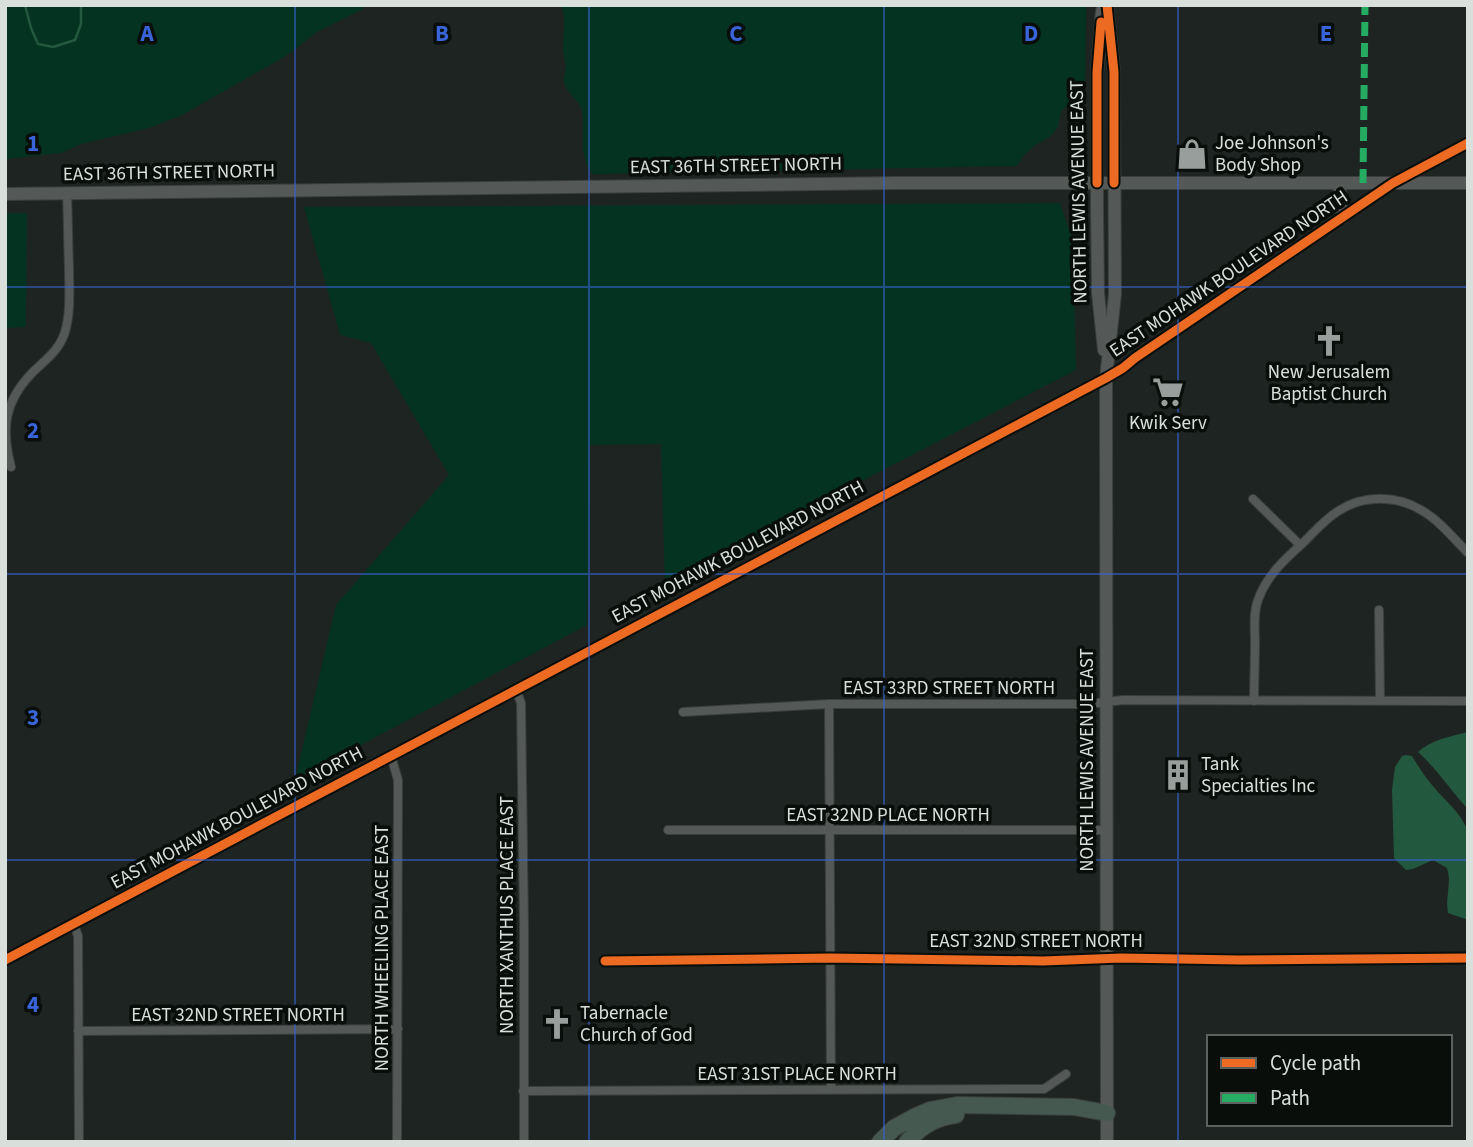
<svg xmlns="http://www.w3.org/2000/svg" width="1473" height="1147" font-family="'Source Sans 3',sans-serif">
  <style>
    .green { fill: #043421 }
    .water { fill: #22583e }
    .lines { fill: none; stroke-linecap: round; stroke-linejoin: round }
    .stream { stroke: #22583e; stroke-width: 2.5 }
    .minor-casing { stroke: #3a3f3c; stroke-width: 10 }
    .tertiary-casing { stroke: #3a3f3c; stroke-width: 12 }
    .secondary-casing { stroke: #3a3f3c; stroke-width: 14 }
    .motorway-casing { stroke: #3a3f3c; stroke-width: 18 }
    .minor { stroke: #545856; stroke-width: 8 }
    .tertiary { stroke: #545856; stroke-width: 10 }
    .secondary { stroke: #545856; stroke-width: 12 }
    .motorway { stroke: #455951; stroke-width: 16 }
    .quiet { stroke: #26ab63; stroke-width: 7; stroke-dasharray: 14 7; stroke-linecap: butt }
    .cycleway-casing { stroke: #090e0b; stroke-width: 13 }
    .cycleway { stroke: #ed6a23; stroke-width: 9 }
    .grid { fill: none; stroke: #3964d9; stroke-width: 2; stroke-opacity: 0.55 }
    .labels { text-anchor: middle; dominant-baseline: central; stroke-width: 7; stroke-linejoin: round; paint-order: stroke }
    .poi-label { font-size: 19px; fill: #d9e0dc; stroke: #090e0b; text-anchor: start }
    .street-label { font-size: 19px; fill: #d9e0dc; stroke: #090e0b }
    .grid-label { font-size: 23px; text-anchor: middle; font-weight: bold; fill: #3964d9; stroke: #090e0b; stroke-width: 7; stroke-linejoin: round; paint-order: stroke }
  </style>
  <rect width="100%" height="100%" fill="#1e2421"/>
  <path class="green" d="M5,5H366L361,10L317,32L286,56L182,115L149,128L81,144L61,153L7,159H5Z
    M561,5H1086L1085,96L1070,102L1061,112L1058,127L1051,136L1036,145L1024,155L1017,166L593,174C577,158 586,131 582,110C579,100 566,93 564,82C563,77 566,71 566,66C565,60 563,55 563,49C563,33 567,22 561,5Z
    M1060,203L1073,241L1076,370L665,583L661,444L590,445L587,625L295,780L336,605L449,475L371,343L340,335L304,207Z
    M5,213H27L26,327L5,328Z"/>
  <path class="water" d="M1468,732V809C1450,790 1437,769 1418,752C1431,740 1451,736 1468,732Z
    M1406,755L1412,756C1419,768 1428,781 1438,792C1451,806 1460,813 1468,831V920L1448,913C1445,897 1452,883 1447,868L1433,860L1413,869L1406,870L1394,858L1392,790L1395,767L1402,756Z"/>
  <g class="lines">
    <path class="stream" d="M25,5L31,28L38,44L53,47L75,40L81,24V5"/>
    <defs>
      <path id="minor" d="M11,467C1,429 4,402 32,373C45,360 59,351 65,332C71,312 69,289 69,268C68,243 68,218 67,193
        M1253,499L1300,545
        M1379,610L1380,700
        M516,689L521,703L524,926V1142
        M1254,701C1254,682 1255,662 1255,642C1255,629 1253,613 1258,600C1266,576 1286,558 1304,542C1315,531 1326,518 1340,510C1364,495 1396,495 1421,510C1439,520 1454,539 1468,553
        M829,704L831,1090
        M683,712L829,704H1089L1123,700L1468,701
        M391,756L398,780L397,1142
        M668,830H1107
        M74,924L78,936L79,1142
        M605,961L830,958L1043,961L1121,958L1239,960L1468,958
        M78,1031L398,1029
        M523,1091L1044,1089L1066,1074"/>
      <path id="tertiary" d="M5,960L1106,378L1123,368L1135,358L1393,183L1468,143"/>
      <path id="secondary" d="M1107,5L1114,72L1115,294L1106,378L1107,1142
        M1102,11L1097,72V208L1098,293L1104,350
        M1339,183L1341,209L1343,217
        M5,194L897,183H1468"/>
      <path id="motorway" d="M880,1142L894,1128L916,1116L930,1110L957,1105L1074,1107L1107,1113
        M907,1142C920,1127 936,1117 956,1115"/>
    </defs>
    <use href="#minor" class="minor-casing"/>
    <use href="#tertiary" class="tertiary-casing"/>
    <use href="#secondary" class="secondary-casing"/>
    <use href="#motorway" class="motorway-casing"/>
    <use href="#minor" class="minor"/>
    <use href="#tertiary" class="tertiary"/>
    <use href="#secondary" class="secondary"/>
    <use href="#motorway" class="motorway"/>
    <path class="quiet" d="M1363,183L1365,5"/>
    <defs>
      <path id="cycleway" d="M1107,5L1114,72V183
        M1097,183V72L1101,22
        M5,960L1106,378L1123,368L1135,358L1393,183L1468,143
        M605,961L830,958L1043,961L1121,958L1239,960L1468,958"/>
    </defs>
    <use href="#cycleway" class="cycleway-casing"/>
    <use href="#cycleway" class="cycleway"/>
  </g>
  <path class="grid" d="M295,5V1142M589,5V1142M884,5V1142M1178,5V1142M5,287H1468M5,574H1468M5,860H1468"/>
  <defs>
    <symbol id="shop-bare" viewBox="-9 -9 18 18"><path d="M-5-2.5h2.3a2.7 3.5 0 0 1 5.4 0H5L5.5 6h-11ZM-1.5-2.5h3a1.5 2.3 0 0 0-3 0Z" fill="#989e9b" stroke="#090e0b" stroke-width="2.5" paint-order="stroke"/></symbol>
    <symbol id="church-bare" viewBox="-9 -9 18 18"><path d="M-1.2-6h2.4v3.5h3.3v2.4h-3.3V6h-2.4V-.1h-3.3v-2.4h3.3Z" fill="#989e9b" stroke="#090e0b" stroke-width="2.5" paint-order="stroke"/></symbol>
    <symbol id="supermarket-bare" viewBox="-9 -9 18 18"><path d="M-6-5.5h2.5l.6 2H6L4.5 2H-2.5L-4.4-4H-6ZM-1.5 3.2a1.3 1.3 0 1 0 .1 0ZM3 3.2a1.3 1.3 0 1 0 .1 0Z" fill="#989e9b" stroke="#090e0b" stroke-width="2.5" paint-order="stroke"/></symbol>
    <symbol id="building-bare" viewBox="-9 -9 18 18"><path d="M-4-6H4V6H1V3H-1V6H-4ZM-2.5-4.3h1.7v1.8h-1.7ZM.8-4.3h1.7v1.8H.8ZM-2.5-1h1.7V.8h-1.7ZM.8-1h1.7V.8H.8Z" fill="#989e9b" stroke="#090e0b" stroke-width="2.5" paint-order="stroke"/></symbol>
  </defs>
  <g fill-rule="evenodd">
    <use href="#shop-bare" x="1170" y="132" width="44" height="44"/>
    <use href="#church-bare" x="1307" y="319" width="44" height="44"/>
    <use href="#supermarket-bare" x="1146" y="370" width="44" height="44"/>
    <use href="#building-bare" x="1156" y="753" width="44" height="44"/>
    <use href="#church-bare" x="535" y="1002" width="44" height="44"/>
  </g>
  <g class="labels">
    <g class="poi-label">
      <text x="1215" y="143">Joe Johnson's<tspan x="1215" dy="22">Body Shop</tspan></text>
      <text x="1329" y="372" text-anchor="middle">New Jerusalem<tspan x="1329" dy="22">Baptist Church</tspan></text>
      <text x="1168" y="423" text-anchor="middle">Kwik Serv</text>
      <text x="1201" y="764">Tank<tspan x="1201" dy="22">Specialties Inc</tspan></text>
      <text x="580" y="1013">Tabernacle<tspan x="580" dy="22">Church of God</tspan></text>
    </g>
    <g class="street-label">
      <text transform="translate(736 166) rotate(-1)">EAST 36TH STREET NORTH</text>
      <text transform="translate(169 173) rotate(-1)">EAST 36TH STREET NORTH</text>
      <text transform="translate(1079 192) rotate(-91)">NORTH LEWIS AVENUE EAST</text>
      <text transform="translate(1229 274) rotate(-34)">EAST MOHAWK BOULEVARD NORTH</text>
      <text transform="translate(738 552) rotate(-28)">EAST MOHAWK BOULEVARD NORTH</text>
      <text x="949" y="688">EAST 33RD STREET NORTH</text>
      <text transform="translate(1087 760) rotate(-90)">NORTH LEWIS AVENUE EAST</text>
      <text x="888" y="815">EAST 32ND PLACE NORTH</text>
      <text transform="translate(237 818) rotate(-28)">EAST MOHAWK BOULEVARD NORTH</text>
      <text transform="translate(507 915) rotate(-90)">NORTH XANTHUS PLACE EAST</text>
      <text x="1036" y="941">EAST 32ND STREET NORTH</text>
      <text transform="translate(382 948) rotate(-90)">NORTH WHEELING PLACE EAST</text>
      <text x="238" y="1015">EAST 32ND STREET NORTH</text>
      <text x="797" y="1074">EAST 31ST PLACE NORTH</text>
    </g>
  </g>
  <g class="grid-label">
    <text x="147" y="41">A</text>
    <text x="442" y="41">B</text>
    <text x="736" y="41">C</text>
    <text x="1031" y="41">D</text>
    <text x="1326" y="41">E</text>
    <text x="33" y="151">1</text>
    <text x="33" y="438">2</text>
    <text x="33" y="725">3</text>
    <text x="33" y="1012">4</text>
  </g>
  <rect width="1473" height="1147" fill="none" stroke="#d9e0dc" stroke-width="14"/>
  <rect x="1207" y="1035" width="245" height="91" fill="#090e0b" stroke="#5c625f" stroke-width="2"/>
  <rect x="1221" y="1058" width="35" height="10" fill="#ed6a23" stroke="#5c625f" stroke-width="2"/>
  <text x="1270" y="1070" font-size="21" fill="#d9e0dc">Cycle path</text>
  <rect x="1221" y="1093" width="35" height="10" fill="#26ab63" stroke="#5c625f" stroke-width="2"/>
  <text x="1270" y="1105" font-size="21" fill="#d9e0dc">Path</text>
</svg>
